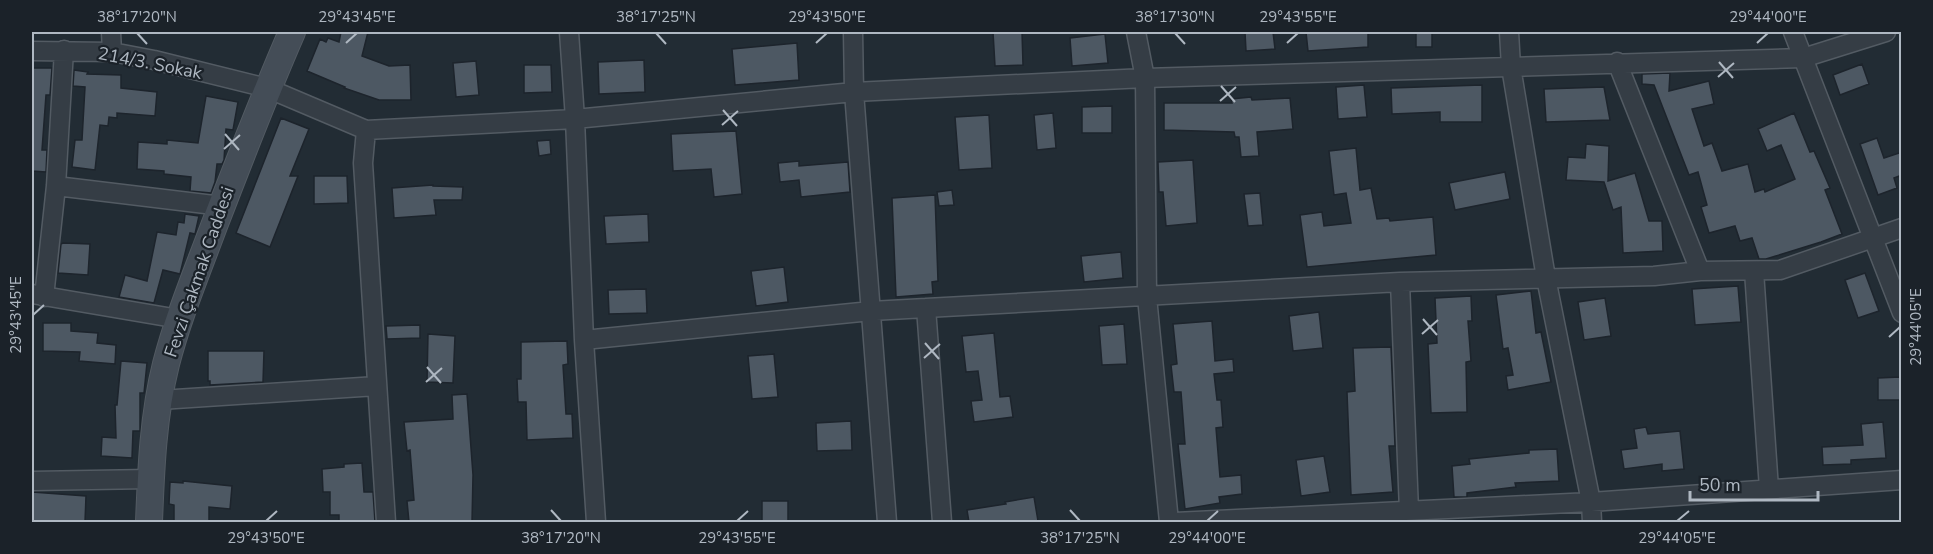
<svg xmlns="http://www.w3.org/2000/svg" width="1933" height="554" font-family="'Nunito Sans',sans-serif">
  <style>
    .building { fill: #4d5863; stroke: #1d242c; stroke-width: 1.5 }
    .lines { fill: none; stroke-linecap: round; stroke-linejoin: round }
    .minor-casing { stroke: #535b63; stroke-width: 21 }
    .secondary-casing { stroke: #535b63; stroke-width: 28 }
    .minor { stroke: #353d45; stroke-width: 18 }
    .secondary { stroke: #444d57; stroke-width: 26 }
    .ticks { fill: none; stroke: #afb8c2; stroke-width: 2 }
    .labels { text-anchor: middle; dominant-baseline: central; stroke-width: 4.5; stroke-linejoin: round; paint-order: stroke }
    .street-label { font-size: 18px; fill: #afb8c2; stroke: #1b2229 }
    .neatline { fill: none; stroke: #afb8c2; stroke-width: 2 }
    .ticks-label { font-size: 15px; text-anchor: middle; fill: #afb8c2 }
  </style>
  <rect width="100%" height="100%" fill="#222c34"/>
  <path class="building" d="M341,32H368L362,56L389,66L410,65L411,100H379L344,88L345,87L307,71L320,39L326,42L328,38L339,42Z
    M993,32H1022L1023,65L995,66Z
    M1245,32H1273L1275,49L1246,51Z
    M1306,32H1368V47L1308,51Z
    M1416,32H1432V47H1416Z
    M1105,34L1108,63L1072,66L1070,38Z
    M797,43L799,80L735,85L732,49Z
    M644,60L645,92L599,94L598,62Z
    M476,61L479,95L456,97L453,63Z
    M1862,64L1869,84L1840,95L1833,75Z
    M524,65H551L552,92L524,93Z
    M32,68H52L50,95H46L42,150H47L46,172L32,171Z
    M74,70L88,72L87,74L121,75V88L157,92L155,116L117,113V118L109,117L108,126L100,125L95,170L72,167L75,140H82L85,87L73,86Z
    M1670,73L1669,91L1709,81L1714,104L1692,109L1704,146L1712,143L1722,171L1748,164L1755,192L1764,189L1765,192L1795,179L1781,145L1767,151L1758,129L1794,113L1810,152L1814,151L1830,188L1825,190L1842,234L1821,242L1766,259H1759L1752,238L1740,241L1735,226L1709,233L1701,207L1707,205L1698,172L1689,175L1654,85L1642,84V74Z
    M1364,85L1367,117L1338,119L1336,87Z
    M1482,85V122H1440V112L1392,114L1391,88Z
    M1604,87L1610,120L1546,122L1544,89Z
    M206,96L238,102L233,130L226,129L224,160L222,164H217L215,182L211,193L190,191L191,177L164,174V171L137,169L138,142L167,144V140L198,143Z
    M1251,97L1252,100L1290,98L1293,129L1257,132L1259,156L1241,157L1239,137H1235L1234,132L1164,130V103H1232L1231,99Z
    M1112,106V133H1082V107Z
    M1053,113L1056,148L1037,150L1034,115Z
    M989,115L992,168L959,170L955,117Z
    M281,118L309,129L290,176H298L270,247L236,233Z
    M736,131L742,194L714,197L711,169L673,171L671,134Z
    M1877,138L1884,158L1902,152V175L1894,178L1897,188L1878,195L1860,144Z
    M550,140L551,154L539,156L537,141Z
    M1586,144L1609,146L1608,181L1635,173L1649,221H1662L1663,251L1623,253L1621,207L1613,210L1604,182L1566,180L1568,157L1585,158Z
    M1356,148L1360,190L1371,188L1377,219L1389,218L1390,221L1433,217L1436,255L1307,267L1300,215L1322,212L1324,226L1351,223L1346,193L1334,195L1329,151Z
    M1193,160L1197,223L1166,226L1163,192H1159L1158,162Z
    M799,161V166L848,162L850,192L801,197L799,180L780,182L778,163Z
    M1505,172L1510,199L1455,210L1449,183Z
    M314,176H347L348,203L314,204Z
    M433,185V186L463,187L462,200H434L436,215L394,218L392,188Z
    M952,190L954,205L939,206L937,192Z
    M1260,193L1263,225L1248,226L1244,194Z
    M935,195L938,281L932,282L933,294L896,297L892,198Z
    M185,214L199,216L195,234L190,233L180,274L163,270L154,303L119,297L125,275L147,281L157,232L176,235L178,222L184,223Z
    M648,214L649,242L606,244L604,216Z
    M63,243L90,244L88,275L58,273L61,244Z
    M1121,252L1123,278L1084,282L1081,256Z
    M784,267L788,302L756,306L751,271Z
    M1865,273L1879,311L1858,318L1845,280Z
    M1738,286L1741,322L1695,325L1692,289Z
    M646,289L647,313L609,314L608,290Z
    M1531,291L1536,333L1541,332L1551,382L1508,390L1506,376L1513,375L1508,348L1503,349L1496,295Z
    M1471,296L1472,321H1468L1471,361L1466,362L1467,412L1431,413L1428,344L1437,343L1435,298Z
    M1605,298L1611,336L1584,340L1578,302Z
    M1319,312L1323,348L1293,351L1289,316Z
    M1212,321L1215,361L1233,359L1234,372L1214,374L1217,400H1221L1223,427L1216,428L1220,477L1241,475L1242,494L1219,497L1220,503L1185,509L1178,444H1185L1181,392H1174L1171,365L1177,364L1173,324Z
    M43,323H71V331L98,333L97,343L116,345L115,364L79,361L80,352L43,351Z
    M1124,324L1127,364L1102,365L1099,326Z
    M420,325V338L387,339L386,326Z
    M994,333L1000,397L1010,396L1013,417L974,422L971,401L982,400L978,371L966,372L962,336Z
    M428,334L455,336L453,383L427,382Z
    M567,341L568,364L563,365L566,414H572L573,438L527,440L526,402H518L517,379H521V342Z
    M1391,347L1395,446H1389L1393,492L1351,495L1347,392L1355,391L1353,348Z
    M208,351H264L263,382L210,385V381H208Z
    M774,354L778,397L752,399L748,356Z
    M121,361L147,363L144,393H140V431H133L132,458L101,456L102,437L116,438L115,405H117Z
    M1900,377L1901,400H1878V378Z
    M467,394L473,475L472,522H457V521L409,522L407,501L414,500L410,450L407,451L404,422L453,419L452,395Z
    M851,421L852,450L817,451L816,423Z
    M1883,422L1886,458L1851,460V464L1823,465L1822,447L1863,445L1861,424Z
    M1646,427L1648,434L1680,431L1684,469L1662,471V464L1624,469L1621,450L1637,448L1634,429Z
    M1557,449L1559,481L1515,483L1516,487L1467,493V497H1454L1452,466L1470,464L1469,459L1529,453V450Z
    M1324,456L1330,492L1301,496L1296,460Z
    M362,463L364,492H373L375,522H339V515H330V492H323L322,469L344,467V464Z
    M183,481L232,486L230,509L209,507V522H174V505L169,504L170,482L183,483Z
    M32,492L86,496L85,522H32Z
    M1034,497L1038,521L969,522L967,510L1006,504L1005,502Z
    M762,501H788V522H762Z"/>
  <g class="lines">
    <defs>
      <path id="minor" d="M111,32L112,52
        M569,32L575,119L584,340L596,522
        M853,32L854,92L887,522
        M1136,32L1145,78L1147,297L1169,522
        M1509,32L1511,67L1546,278L1591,502L1592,522
        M1793,32L1902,313
        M32,51L112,52L154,60L267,88L366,130L575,119L854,92L1145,78L1803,58L1886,32
        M1617,62L1700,271
        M366,130L363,163L386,522
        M56,186L222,206
        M1754,271L1769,489
        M1400,282L1409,511
        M32,294L179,319
        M44,297L56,186L64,50
        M926,308L942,522
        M584,340L871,311L1400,282L1654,276L1700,271L1780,270L1902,228
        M160,400L377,386
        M32,481L150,479
        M1175,522L1591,502L1902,480"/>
      <path id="secondary" d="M149,522C151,470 153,416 166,364C178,317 197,272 214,226C239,161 264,96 292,32"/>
    </defs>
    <use href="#minor" class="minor-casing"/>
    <use href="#secondary" class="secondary-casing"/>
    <use href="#minor" class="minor"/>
    <use href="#secondary" class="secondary"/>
  </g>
  <path class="ticks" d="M137,33L147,44M656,33L666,44M1175,33L1185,44M346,43L357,33M816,43L827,33M1287,43L1298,33M1757,43L1768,33M1719,62L1733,78M1718,77L1734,63M1221,86L1235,102M1220,101L1236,87M723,110L737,126M722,125L738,111M225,134L239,150M224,149L240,135M33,315L44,305M1423,319L1437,335M1422,334L1438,320M1889,337L1900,327M925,343L939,359M924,358L940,344M427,367L441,383M426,382L442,368M551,510L561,521M1070,510L1080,521M266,521L277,511M737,521L748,511M1207,521L1218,511M1677,521L1689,511"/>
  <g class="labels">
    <g class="street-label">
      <text transform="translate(150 63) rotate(11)">214/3. Sokak</text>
      <text transform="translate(199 272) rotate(-71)">Fevzi Çakmak Caddesi</text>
    </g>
  </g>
  <rect width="1933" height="554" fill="none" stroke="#1b2229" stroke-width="66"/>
  <path d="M1690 491v9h128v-9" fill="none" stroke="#afb8c2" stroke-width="3"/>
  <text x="1699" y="491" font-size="18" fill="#afb8c2" stroke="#1b2229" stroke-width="4.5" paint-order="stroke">50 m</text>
  <rect x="33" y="33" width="1867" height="488" class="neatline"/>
  <g class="ticks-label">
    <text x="137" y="22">38°17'20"N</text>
    <text x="357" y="22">29°43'45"E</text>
    <text x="656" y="22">38°17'25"N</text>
    <text x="827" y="22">29°43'50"E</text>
    <text x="1175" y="22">38°17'30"N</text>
    <text x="1298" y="22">29°43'55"E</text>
    <text x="1768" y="22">29°44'00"E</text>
    <text transform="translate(16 315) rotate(-90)" y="5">29°43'45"E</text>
    <text transform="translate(1916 327) rotate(-90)" y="5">29°44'05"E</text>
    <text x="266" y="543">29°43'50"E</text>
    <text x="561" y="543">38°17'20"N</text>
    <text x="737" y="543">29°43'55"E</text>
    <text x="1080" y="543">38°17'25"N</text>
    <text x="1207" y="543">29°44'00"E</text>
    <text x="1677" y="543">29°44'05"E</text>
  </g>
</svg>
